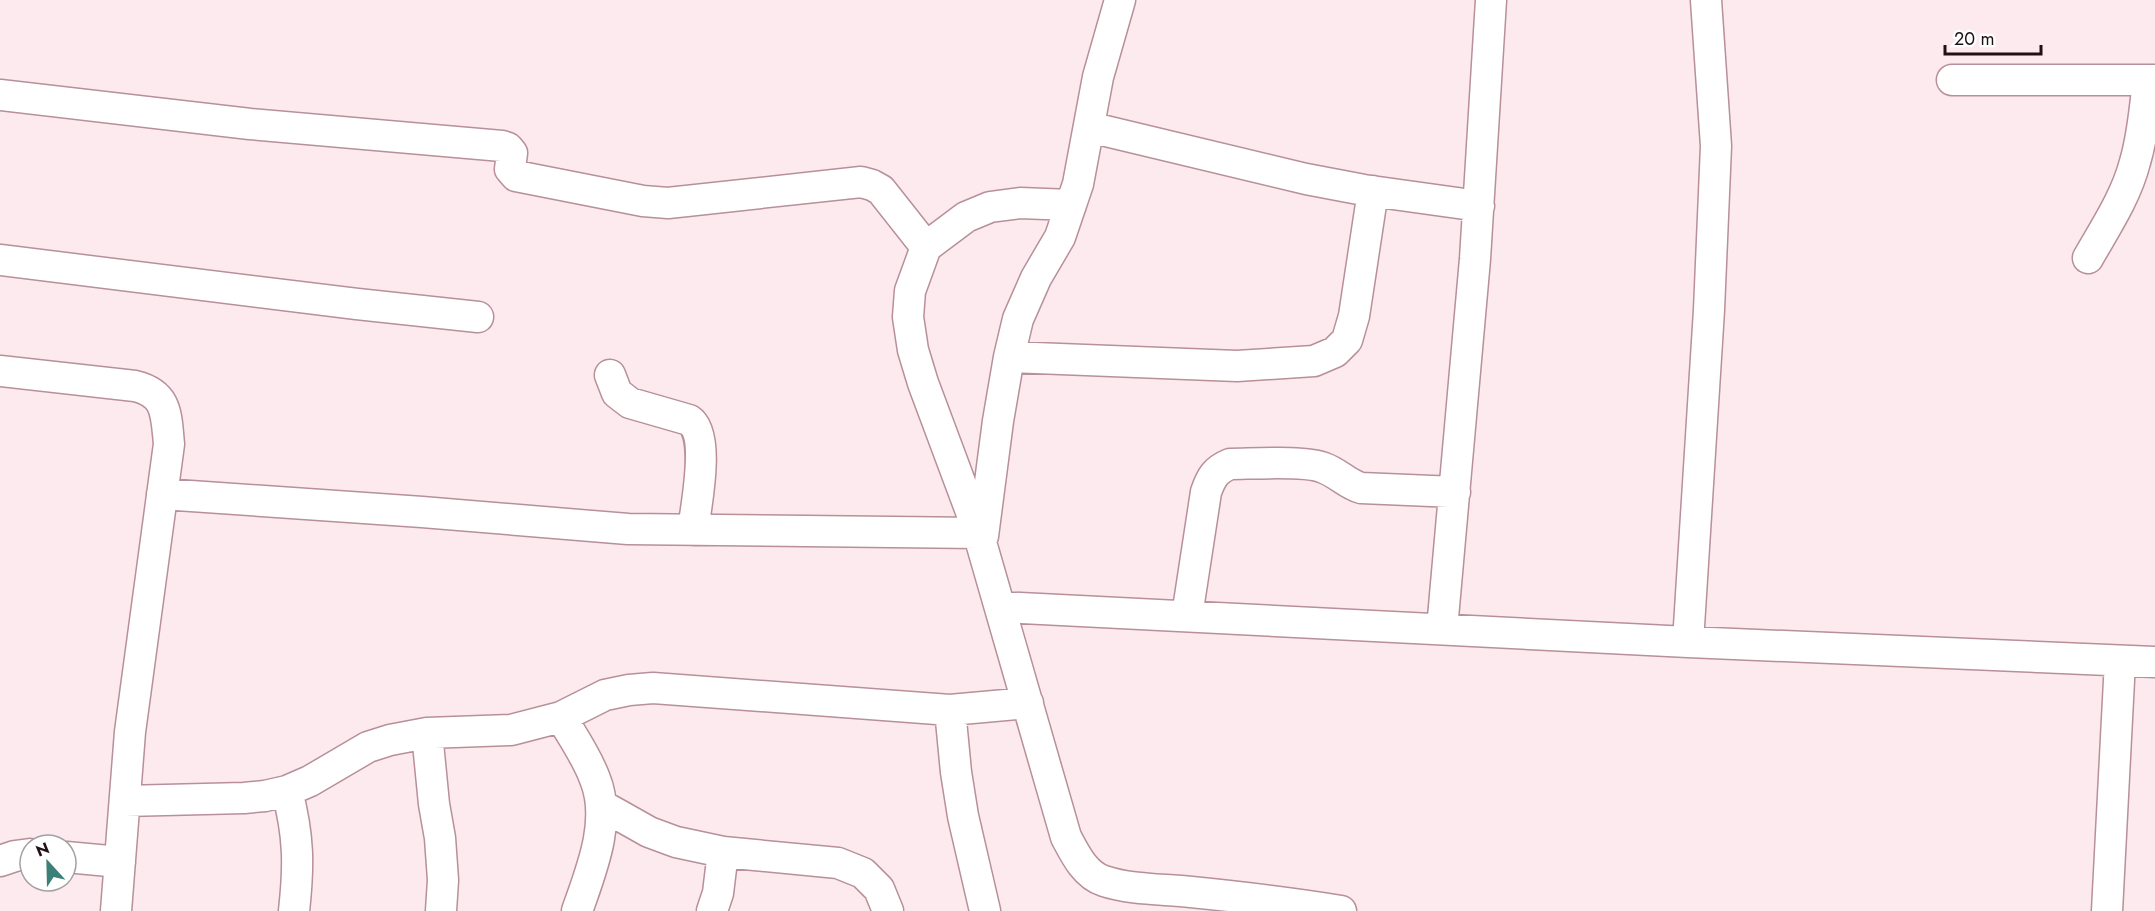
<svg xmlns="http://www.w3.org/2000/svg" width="2155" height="911" font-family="Jost,sans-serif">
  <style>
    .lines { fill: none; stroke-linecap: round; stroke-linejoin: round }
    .street-casing { stroke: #b79099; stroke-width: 33 }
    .street { stroke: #fff; stroke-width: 30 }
  </style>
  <rect width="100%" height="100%" fill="#fceaee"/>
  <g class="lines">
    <defs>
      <path id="street" d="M1952,80H2155
        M0,95L250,124L502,146L508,148L512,153L510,169L516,176L643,201L668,203L861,182L872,185L881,190L926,247
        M1089,127L1306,179L1364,190L1479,206
        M1071,205L1020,203L990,207L966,217L926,247L910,291L908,317L913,350L923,383L976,525L1066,837C1075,854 1085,875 1104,881C1131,890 1163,889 1191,892C1241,897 1291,903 1341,911
        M2088,258C2105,228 2126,197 2135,162C2143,135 2145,107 2148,80
        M0,260L357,304L478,317
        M1009,357L1237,366L1314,361L1335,352L1347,340L1354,316L1373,191
        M0,371L135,386C168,394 166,415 169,444L130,732L116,911
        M610,375L617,393L630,403L689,420C711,434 696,506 693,530
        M162,494L422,512L628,529L978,533
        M983,536L998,421L1009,357L1018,319L1036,278L1060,237L1078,184L1098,77L1120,0
        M1000,607L1688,642L2155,662
        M1187,616L1206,492C1211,478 1215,470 1230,464C1251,464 1306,460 1324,468C1338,473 1347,484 1361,488L1455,492
        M1442,629L1475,259L1491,0
        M1688,642L1709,310L1716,146L1706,0
        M950,710L956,772L963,816L985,911
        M561,717C573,737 587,757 595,779C612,821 591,871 577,911
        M427,733L434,804L440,838L443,880L441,911
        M287,791C299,836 299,866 294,911
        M125,801L244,798L265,796L287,791L310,781L368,747L390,740L427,733L511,730L561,717L605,695L629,690L653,688L950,710L1028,703
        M601,805L649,832L676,842L723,852L838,863L863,873L879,889L888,911
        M66,857L120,862
        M0,861L15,856L30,854
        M712,911L718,893L723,852
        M2107,911L2120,661"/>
    </defs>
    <use href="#street" class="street-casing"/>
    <use href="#street" class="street"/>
  </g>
  <g transform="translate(48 863) rotate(338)"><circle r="28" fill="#ffffff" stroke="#a5a0a1" stroke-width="1.5"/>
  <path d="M0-4.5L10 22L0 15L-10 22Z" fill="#3a8076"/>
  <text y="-9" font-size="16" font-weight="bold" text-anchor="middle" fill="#1f1115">N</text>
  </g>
  <path d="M1945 45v9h96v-9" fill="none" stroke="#1f1115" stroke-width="3"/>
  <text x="1954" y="45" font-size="18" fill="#1f1115" stroke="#ffffff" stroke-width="4.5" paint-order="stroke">20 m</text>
</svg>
